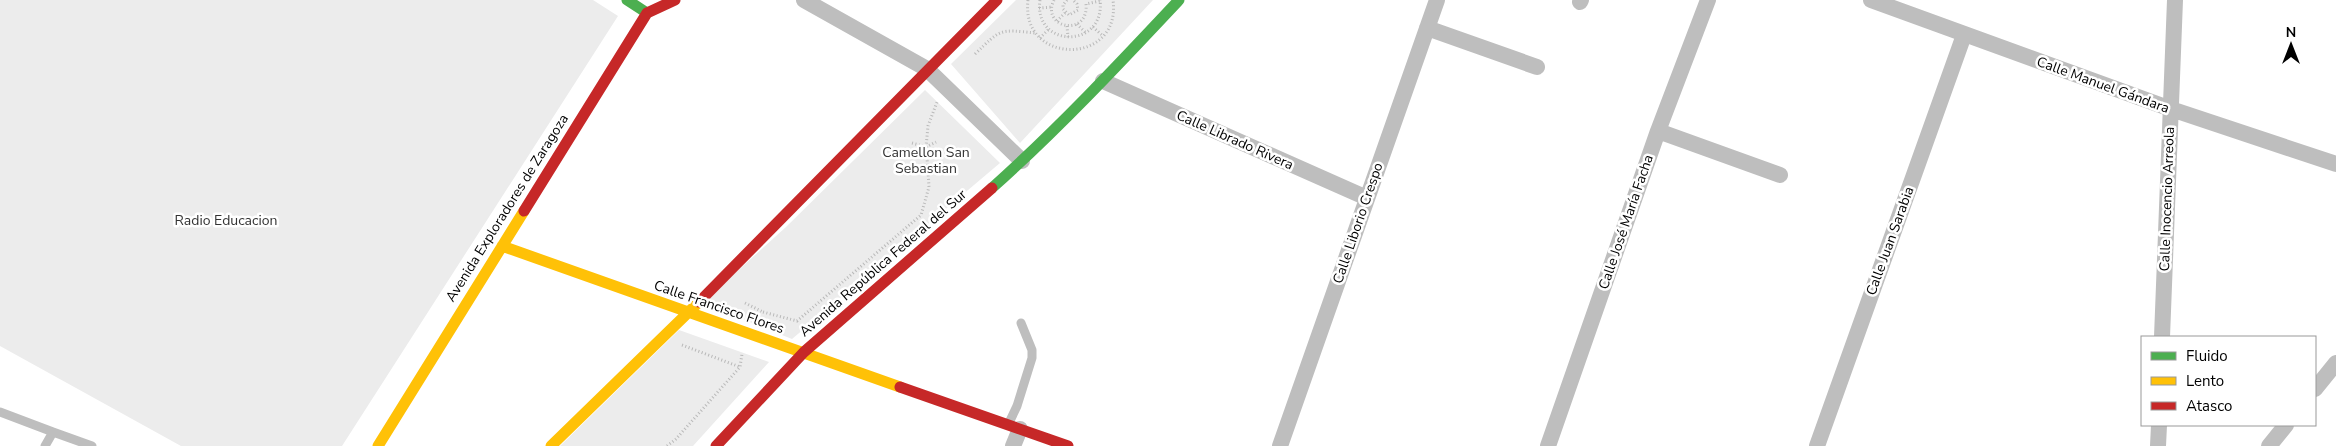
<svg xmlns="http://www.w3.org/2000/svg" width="2336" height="446" font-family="'Nunito Sans',sans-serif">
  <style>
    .green { fill: #ececec }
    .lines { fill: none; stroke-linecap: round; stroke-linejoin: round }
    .path { stroke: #b9b9b9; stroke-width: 3; stroke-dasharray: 1 2.5; stroke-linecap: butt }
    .lane { stroke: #bebebe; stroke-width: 9 }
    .street { stroke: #bebebe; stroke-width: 16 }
    .fast { stroke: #4caf50; stroke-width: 11 }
    .slow { stroke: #ffc107; stroke-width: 11 }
    .jam { stroke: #c62828; stroke-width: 11 }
    .labels { text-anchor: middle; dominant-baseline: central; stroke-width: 5; stroke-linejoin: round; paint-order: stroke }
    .street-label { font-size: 14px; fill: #000; stroke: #fff }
    .park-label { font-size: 14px; fill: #333; stroke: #fff }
  </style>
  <rect width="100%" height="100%" fill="#fff"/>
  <path class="green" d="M0,0H593L618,16L342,446H181L0,346Z
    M1016,0H1153L1020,143L951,64Z
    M925,90L1000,163L792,339L702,303L786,227Z
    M679,330L769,362L693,446H560Z"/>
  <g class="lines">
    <path class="path" d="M1028,0C1020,66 1122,66 1113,0
      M1040,0C1033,49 1106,49 1100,0
      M1054,0C1040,28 1089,38 1086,4L1100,1
      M1067,0L1063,5V9L1069,15L1078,10L1077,4L1073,0
      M1039,8L1052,7
      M1057,21L1065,13
      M1077,24L1086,33
      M1067,26L1068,37
      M1093,27L1103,36
      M1040,38L1049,29
      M975,54C1001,29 999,29 1035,33
      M912,143L926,147L928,170
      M926,147L928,126L937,102
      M926,147L936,142
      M745,303L763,312
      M763,312L797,321L921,215L929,187L928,170L919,171
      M682,345L740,367
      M667,446L676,439L740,367L742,354"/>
    <path class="lane" d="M0,412L53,432L45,446
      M1008,425L1017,406L1032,358V350L1021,323
      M53,432L92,446"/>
    <path class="street" d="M804,0L927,69L1022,161
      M1871,0L2171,109L2336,164
      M1580,2L1581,0
      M1427,28L1537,67
      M1103,81L1367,198
      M1658,131L1780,175
      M2162,337L2175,0
      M2315,389L2336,363
      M1013,446L1020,429
      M1280,446L1437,0
      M1548,446L1658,131L1708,0
      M1817,446L1964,35
      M2158,446L2159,425
      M2269,446L2286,425"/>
    <path class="fast" d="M627,0L647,13
      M992,188C1058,129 1118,65 1179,0"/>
    <path class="slow" d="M502,246L900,387
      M378,446L524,211
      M551,446L699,302"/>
    <path class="jam" d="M524,211L647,13L675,0
      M699,302L997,0
      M900,387L1068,446
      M716,446L804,352L992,188"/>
  </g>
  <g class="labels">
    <g class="street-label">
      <text transform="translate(2103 85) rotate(20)">Calle Manuel Gándara</text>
      <text transform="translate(1235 140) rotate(24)">Calle Librado Rivera</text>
      <text transform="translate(2167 199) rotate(-88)">Calle Inocencio Arreola</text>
      <text transform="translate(507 208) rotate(-58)">Avenida Exploradores de Zaragoza</text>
      <text transform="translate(1626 222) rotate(-71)">Calle José María Facha</text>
      <text transform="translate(1358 223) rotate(-71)">Calle Liborio Crespo</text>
      <text transform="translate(1890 241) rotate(-70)">Calle Juan Sarabia</text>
      <text transform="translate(883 263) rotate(-41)">Avenida República Federal del Sur</text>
      <text transform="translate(719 307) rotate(19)">Calle Francisco Flores</text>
    </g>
    <g class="park-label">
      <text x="926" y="152">Camellon San<tspan x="926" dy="16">Sebastian</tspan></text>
      <text x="226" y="220">Radio Educacion</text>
    </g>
  </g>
  <rect x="2141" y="336" width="175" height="90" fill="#ffffff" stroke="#999999"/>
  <rect x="2151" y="352" width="25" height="8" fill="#4caf50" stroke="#999999"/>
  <text x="2186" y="361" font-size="15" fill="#000000">Fluido</text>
  <rect x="2151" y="377" width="25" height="8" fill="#ffc107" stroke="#999999"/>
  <text x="2186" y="386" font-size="15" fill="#000000">Lento</text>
  <rect x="2151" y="402" width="25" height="8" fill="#c62828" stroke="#999999"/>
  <text x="2186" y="411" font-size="15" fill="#000000">Atasco</text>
  <g transform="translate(2291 45)" stroke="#ffffff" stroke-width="4" paint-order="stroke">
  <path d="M0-4L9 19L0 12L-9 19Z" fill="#000000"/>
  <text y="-8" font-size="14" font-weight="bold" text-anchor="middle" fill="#000000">N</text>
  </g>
</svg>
